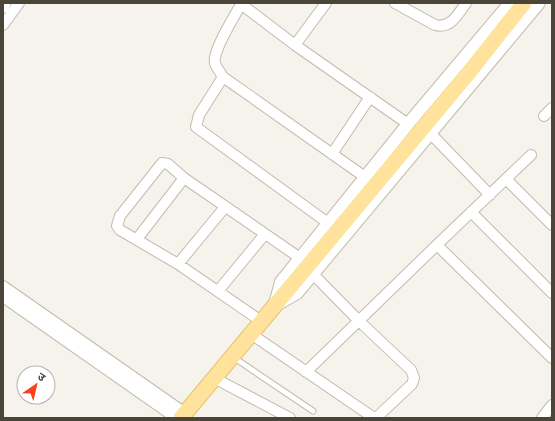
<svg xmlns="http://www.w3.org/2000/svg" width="555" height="421" font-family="'IBM Plex Sans','Noto Sans Devanagari',sans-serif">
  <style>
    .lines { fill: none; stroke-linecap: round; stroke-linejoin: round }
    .service-casing { stroke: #c2bbae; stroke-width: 7 }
    .minor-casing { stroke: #c2bbae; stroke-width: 12 }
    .tertiary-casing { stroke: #c2bbae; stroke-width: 14 }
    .primary-casing { stroke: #e6c16a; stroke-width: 17 }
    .service { stroke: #fff; stroke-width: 5 }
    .minor { stroke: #fff; stroke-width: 10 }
    .tertiary { stroke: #fff; stroke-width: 12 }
    .primary { stroke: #ffe39c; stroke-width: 15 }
  </style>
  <rect width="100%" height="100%" fill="#f6f3ec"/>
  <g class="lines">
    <defs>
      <path id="service" d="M233,357L313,411"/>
      <path id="minor" d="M242,3L241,4L295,45L408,124
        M395,3L435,25C451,29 458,14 466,3
        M241,4C235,16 212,51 215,63C216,67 220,72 223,77L365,177
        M3,8L6,3
        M3,25L19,3
        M295,45L326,3
        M223,77L199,115L196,127L328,223
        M544,116L552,108
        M430,133L490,195
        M332,154L370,97
        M506,179L552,225
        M471,212L552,293
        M137,239L184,178
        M437,245L552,358
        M178,264L225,207
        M313,274L359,321L411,370L414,378L412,384L376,418
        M3,286L185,413
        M218,291L265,234
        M3,297L176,418
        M261,321L178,264L120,230L117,226L120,216L162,163L168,164L184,178L300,258
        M251,334L374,418
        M306,372L443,239L531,155
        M214,378L290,418
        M542,418L552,405"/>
      <path id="tertiary" d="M275,304L281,282L408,124L510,3
        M278,304L297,293L539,3"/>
      <path id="primary" d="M181,418L467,75L524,3"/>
    </defs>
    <use href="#service" class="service-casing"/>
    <use href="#minor" class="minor-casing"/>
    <use href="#tertiary" class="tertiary-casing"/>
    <use href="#primary" class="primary-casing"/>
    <use href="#service" class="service"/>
    <use href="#minor" class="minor"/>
    <use href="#tertiary" class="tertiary"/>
    <use href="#primary" class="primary"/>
  </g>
  <rect width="555" height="421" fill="none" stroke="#4b4439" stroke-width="8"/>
  <g transform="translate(36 385) rotate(34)"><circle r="19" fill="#ffffff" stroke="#b7b4b0"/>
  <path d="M0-3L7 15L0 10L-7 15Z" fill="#fc3f1d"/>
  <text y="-6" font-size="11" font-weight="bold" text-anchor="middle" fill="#4b4439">उ</text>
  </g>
</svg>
